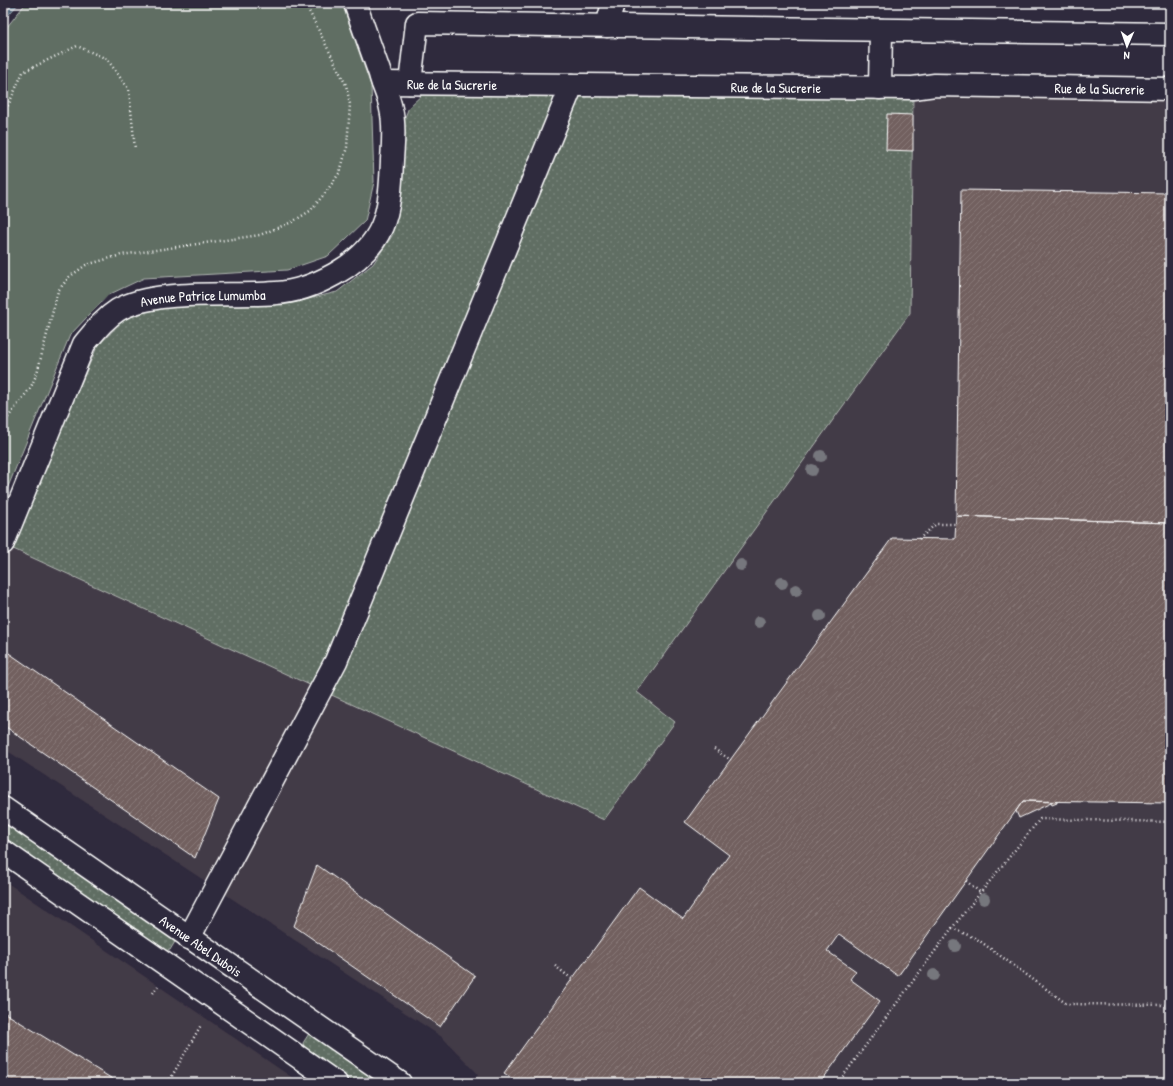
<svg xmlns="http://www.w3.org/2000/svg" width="1173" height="1086" font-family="'Patrick Hand',sans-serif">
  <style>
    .built { fill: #433a47 }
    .grass { fill: url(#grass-dots); stroke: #b0b6b1 }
    .green { fill: #606e63; stroke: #b0b6b1 }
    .water { fill: url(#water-waves); stroke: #95a3af }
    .building { fill: url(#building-hatch); stroke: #fff }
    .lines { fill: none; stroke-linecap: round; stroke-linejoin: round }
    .minor-casing { stroke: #fff; stroke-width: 25 }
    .path { stroke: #fff; stroke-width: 2.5; stroke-dasharray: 1 3; stroke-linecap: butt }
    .minor { stroke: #2f2a3d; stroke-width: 22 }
    .tree { fill: #76777d }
    .labels { text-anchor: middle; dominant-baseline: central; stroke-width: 3; stroke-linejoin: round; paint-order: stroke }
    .street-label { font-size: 14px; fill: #fff; stroke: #2f2a3d }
  </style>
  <defs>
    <pattern id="grass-dots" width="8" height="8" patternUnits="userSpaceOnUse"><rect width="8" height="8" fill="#606e63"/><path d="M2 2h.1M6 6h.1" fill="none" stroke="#78847a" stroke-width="1.8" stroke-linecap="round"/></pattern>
    <pattern id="water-waves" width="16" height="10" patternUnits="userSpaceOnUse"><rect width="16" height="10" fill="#4f657a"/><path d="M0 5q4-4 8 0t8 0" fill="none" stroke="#697c8e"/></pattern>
    <pattern id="building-hatch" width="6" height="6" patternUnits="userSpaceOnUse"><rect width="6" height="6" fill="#72605f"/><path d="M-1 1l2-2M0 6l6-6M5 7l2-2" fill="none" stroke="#877877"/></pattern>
  </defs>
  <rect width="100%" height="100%" fill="#2f2a3d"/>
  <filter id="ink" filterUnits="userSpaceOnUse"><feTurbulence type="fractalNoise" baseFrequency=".025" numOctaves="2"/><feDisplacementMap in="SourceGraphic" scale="8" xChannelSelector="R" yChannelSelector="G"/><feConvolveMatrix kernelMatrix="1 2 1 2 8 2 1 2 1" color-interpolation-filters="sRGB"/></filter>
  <g filter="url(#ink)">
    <path class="built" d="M913,88L1170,89V1083H472L478,1074L442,1037L3,748V564L9,547L637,692L910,313Z
      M3,880L204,1017L300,1083H3Z"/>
    <path class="grass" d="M424,93L913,96L910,313L637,692L675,722L604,820L9,547L97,347L124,319L158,308L296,302L337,292L373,264L392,236L402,125L409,107Z
      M3,814L176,940L170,950L163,951L3,840Z
      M310,1032L390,1083H355L305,1049L303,1043Z"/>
    <path class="green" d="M26,3H342L371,86L374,182L365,221L328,256L287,270L144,278L108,295L70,335L3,499V32Z"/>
    <path class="water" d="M3,3H19L3,21Z"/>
    <path class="building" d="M887,114L913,115V151L886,150Z
      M961,190L1170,193V523L956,516Z
      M956,516L1170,523V803L1023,801L898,976L839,934L827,951L856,971L850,979L880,1001L820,1083H519L504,1073L639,887L683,919L729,855L685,822L892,538L955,539Z
      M3,649L219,799L195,858L3,725Z
      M1023,801L1057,802V803L1052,805L1051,803L1019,818L1016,811Z
      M317,865L475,976L440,1027L294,926Z
      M5,1013L119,1083H3V1016Z"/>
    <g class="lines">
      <defs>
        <g id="minor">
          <path d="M607,26L613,3"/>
          <path id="s1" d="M383,83L913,88L935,85L1170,89"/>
          <path d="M410,83L417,23L1170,34"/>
          <path d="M880,88L881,30"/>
          <path id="s2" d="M3,543L84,344C95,331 104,319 118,310C156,288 231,297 276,293C297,292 317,284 335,274C386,245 390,214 392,160C393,144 395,125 391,109C389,97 383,86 380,74C372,51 363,27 355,3"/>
          <path id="s3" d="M3,808L400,1083"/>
          <path d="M3,851L336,1083"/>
          <path d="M189,938L336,661L572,85"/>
        </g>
      </defs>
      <use href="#minor" class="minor-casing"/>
      <path class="path" d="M3,117L23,72L77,46L107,59L129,90L135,149
        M3,424L31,387L37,373L58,291L69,277L86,265L121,255L260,235L292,222L310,211L326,192L340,172L347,147L350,104L346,85L305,3
        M919,539L936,524H956
        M714,749L731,760
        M966,881L981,893
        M952,928L977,939L1067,1004L1170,1005
        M555,966L572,979
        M153,993L158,986
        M168,1083L201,1025
        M838,1083L952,928L1040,819L1170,822"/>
      <use href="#minor" class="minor"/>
    </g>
    <g class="tree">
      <circle cx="821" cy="456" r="6"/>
      <circle cx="812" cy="470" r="6"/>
      <circle cx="741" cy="565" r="6"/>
      <circle cx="782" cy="583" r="6"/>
      <circle cx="796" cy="590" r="6"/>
      <circle cx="820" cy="616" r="6"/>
      <circle cx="759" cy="622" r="6"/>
      <circle cx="984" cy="899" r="6"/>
      <circle cx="955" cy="946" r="6"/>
      <circle cx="934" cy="975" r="6"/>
    </g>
  </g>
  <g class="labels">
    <g class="street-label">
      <text stroke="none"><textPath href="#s1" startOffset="69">Rue de la Sucrerie</textPath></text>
      <text stroke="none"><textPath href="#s1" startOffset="393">Rue de la Sucrerie</textPath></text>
      <text stroke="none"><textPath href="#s1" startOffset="717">Rue de la Sucrerie</textPath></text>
      <text stroke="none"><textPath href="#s2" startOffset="350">Avenue Patrice Lumumba</textPath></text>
      <text stroke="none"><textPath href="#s3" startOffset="241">Avenue Abel Dubois</textPath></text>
    </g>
  </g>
  <rect width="1173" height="1086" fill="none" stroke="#2f2a3d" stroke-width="16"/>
  <rect x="8" y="8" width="1157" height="1070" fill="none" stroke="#fff" stroke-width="1.5" filter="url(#ink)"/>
  <g transform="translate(1127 46) rotate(182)" stroke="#2f2a3d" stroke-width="3" paint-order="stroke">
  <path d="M0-3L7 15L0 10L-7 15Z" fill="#ffffff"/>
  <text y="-6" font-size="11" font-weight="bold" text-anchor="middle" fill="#ffffff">N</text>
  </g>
</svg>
